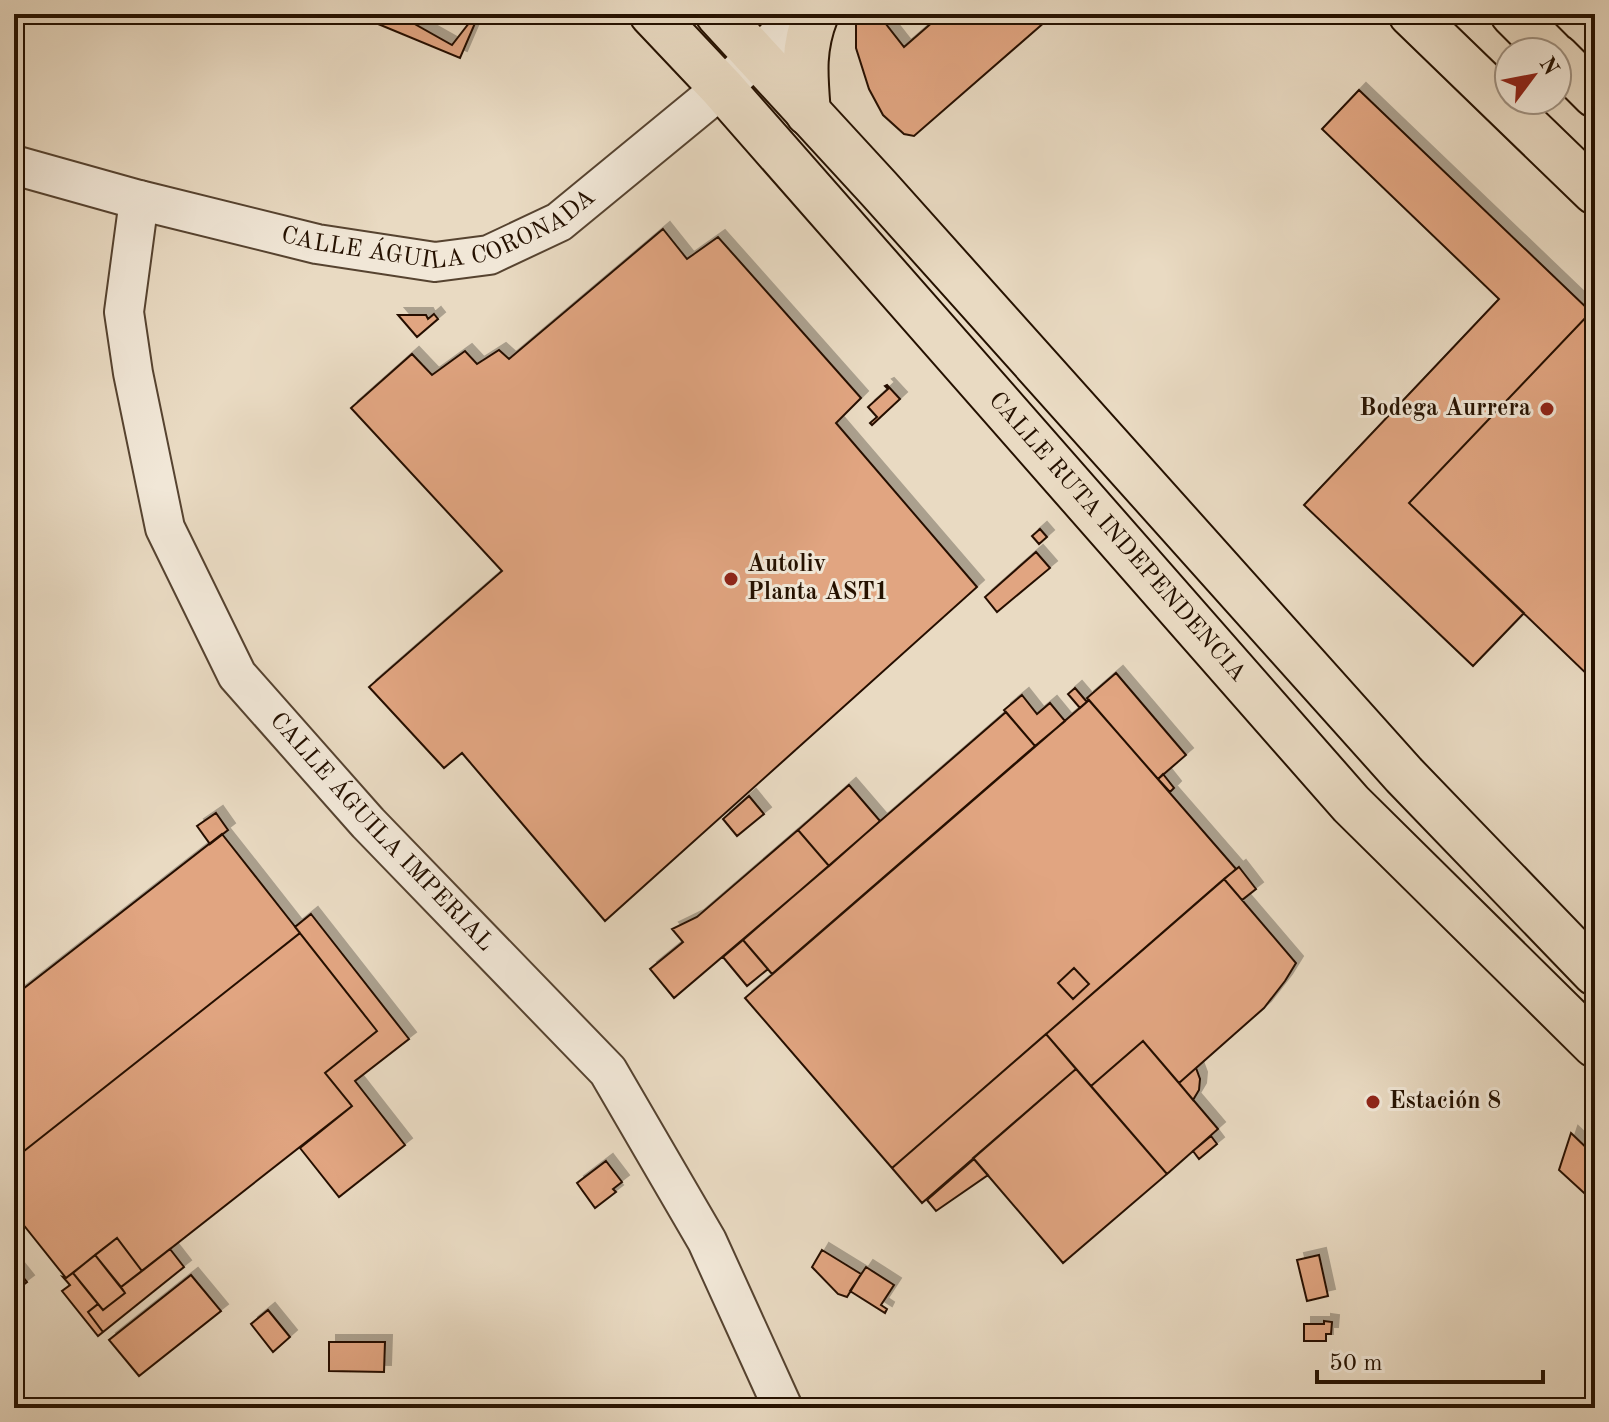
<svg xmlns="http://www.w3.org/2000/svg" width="1609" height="1422" font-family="'Old Standard TT',serif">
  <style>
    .building { fill: #e1a581; stroke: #251100; stroke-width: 2; fill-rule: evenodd; filter: url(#shadow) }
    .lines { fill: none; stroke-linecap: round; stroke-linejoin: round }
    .minor-casing { stroke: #564330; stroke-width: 42 }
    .major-casing { stroke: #251100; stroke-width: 48 }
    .minor { stroke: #f1e7d7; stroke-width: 38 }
    .major { stroke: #e9dac2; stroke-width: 44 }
    .poi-dot { fill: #8f2418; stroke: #f1e7d7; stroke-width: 3 }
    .labels { text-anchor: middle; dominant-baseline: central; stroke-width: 6; stroke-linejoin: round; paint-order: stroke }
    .street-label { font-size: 24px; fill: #251100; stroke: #f1e7d7 }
    .poi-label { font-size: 24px; font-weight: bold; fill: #251100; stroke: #f1e7d7; text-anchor: start }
  </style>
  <defs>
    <filter id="shadow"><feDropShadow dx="7" dy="-7" stdDeviation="0" flood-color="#0004"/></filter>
  </defs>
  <rect width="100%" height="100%" fill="#e9dac2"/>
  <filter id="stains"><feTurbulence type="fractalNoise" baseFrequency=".0025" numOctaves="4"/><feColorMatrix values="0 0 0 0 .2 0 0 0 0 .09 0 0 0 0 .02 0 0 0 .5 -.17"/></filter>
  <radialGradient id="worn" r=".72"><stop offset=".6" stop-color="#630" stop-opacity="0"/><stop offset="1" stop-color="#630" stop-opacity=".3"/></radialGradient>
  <path class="building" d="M354,14H479L460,58Z
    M397,14H476L452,45Z
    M865,14H878L904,47L942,14H1054L914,136L904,134L883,115L869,89L856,48V22Z
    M1359,90L1591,312L1409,503L1524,613L1473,666L1304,505L1499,299L1322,129Z
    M663,229L687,259L718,237L861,398L836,423L977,587L605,921L462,753L444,768L369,687L502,571L351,408L412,354L432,375L465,351L477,364L499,350L509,359Z
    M1591,312L1595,316V682L1409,503Z
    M434,314L438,319L417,337L398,315H426L428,319Z
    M887,385L900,399L872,425L870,423L877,417L868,407L888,389L885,386Z
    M1040,529L1047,537L1039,544L1032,536Z
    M1036,552L1050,568L997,612L985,597Z
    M1116,673L1186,755L1158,779L1087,698Z
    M1075,688L1087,702L1080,708L1068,694Z
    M1022,695L1037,714L1050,703L1065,721L1035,746L1004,710Z
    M1089,700L1236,869L892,1168L745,998ZM1074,968L1089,984L1073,999L1058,983Z
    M1006,712L1035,746L772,974L743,940Z
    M1163,774L1174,788L1170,792L1158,779Z
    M849,785L880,821L829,866L798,830Z
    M749,796L764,814L737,836L723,819Z
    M216,813L228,830L210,844L197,826Z
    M798,830L829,866L674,998L650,969L683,942L672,929L697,917Z
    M222,834L300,933L14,1159V996Z
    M1239,867L1256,889L1242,900L1224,879Z
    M1224,879L1296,963L1285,981L1264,1008L1179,1083L1143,1041L1091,1086L1046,1034Z
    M311,914L409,1039L355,1081L405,1145L339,1197L300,1148L352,1106L325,1073L377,1031L295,927Z
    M300,933L377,1031L325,1073L352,1106L142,1271L117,1238L66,1278L14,1213V1159Z
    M743,940L768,969L747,986L723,957Z
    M1074,968L1089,984L1073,999L1058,983Z
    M1046,1034L1076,1069L922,1203L892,1168Z
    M1143,1041L1218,1129L1167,1174L1091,1086Z
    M1196,1068L1200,1079L1199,1090L1193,1100L1179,1083Z
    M1076,1069L1167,1174L1063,1263L973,1158Z
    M1571,1133L1595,1156V1203L1559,1170Z
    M1211,1136L1217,1144L1199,1159L1193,1151Z
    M974,1159L988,1175L936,1211L927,1200Z
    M606,1161L622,1182L613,1189L616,1192L595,1208L577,1183Z
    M117,1238L142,1271L121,1287L95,1255Z
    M170,1249L184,1267L103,1332L88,1312L98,1304L103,1310L125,1293L121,1287Z
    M822,1250L861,1274L847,1297L838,1294L812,1267Z
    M95,1255L125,1293L103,1310L73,1273Z
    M1319,1255L1328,1296L1307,1301L1297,1260Z
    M14,1266L27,1282L14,1292Z
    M866,1267L894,1285L881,1305L887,1309L885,1313L850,1291Z
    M73,1273L98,1304L88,1312L103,1332L98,1336L62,1291L70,1285L63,1277L66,1278Z
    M191,1275L221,1311L139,1376L109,1340Z
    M268,1310L290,1337L273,1352L251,1324Z
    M1324,1321L1332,1322L1331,1334H1326V1341H1304V1324H1324Z
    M329,1342H385L384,1372L329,1371Z"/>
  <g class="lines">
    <defs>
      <g id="minor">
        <path id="s1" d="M14,165L139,200L317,244L435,262L489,255L559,222L722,88L802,14"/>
        <path id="s2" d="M139,200L124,312L133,373L165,528L237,675L368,823L608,1071L707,1241L783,1408"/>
      </g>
      <g id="major">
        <path id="s3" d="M652,14L722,88L1351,804L1595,1045"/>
        <path d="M718,14L879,189L1404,775L1595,973"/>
        <path d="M1411,14L1595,192"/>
        <path d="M1513,14L1551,52"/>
        <path d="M1557,57L1595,95"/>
        <path d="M808,113C805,76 802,49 816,14"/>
      </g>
    </defs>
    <use href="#minor" class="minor-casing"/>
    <use href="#major" class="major-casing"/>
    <use href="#minor" class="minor"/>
    <use href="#major" class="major"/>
  </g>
  <g class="poi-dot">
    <circle cx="1547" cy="409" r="8"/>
    <circle cx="731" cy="579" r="8"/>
    <circle cx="1373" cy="1102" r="8"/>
  </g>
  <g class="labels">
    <g class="street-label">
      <text stroke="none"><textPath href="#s1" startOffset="442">CALLE ÁGUILA CORONADA</textPath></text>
      <text stroke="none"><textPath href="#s3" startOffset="700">CALLE RUTA INDEPENDENCIA</textPath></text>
      <text stroke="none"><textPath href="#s2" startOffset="710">CALLE ÁGUILA IMPERIAL</textPath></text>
    </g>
    <g class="poi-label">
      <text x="1531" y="409" text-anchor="end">Bodega Aurrera</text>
      <text x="747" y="565">Autoliv<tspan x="747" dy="28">Planta AST1</tspan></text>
      <text x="1389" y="1102">Estación 8</text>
    </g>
  </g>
  <rect width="1609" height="1422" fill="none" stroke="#e9dac2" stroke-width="48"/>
  <rect x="16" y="16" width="1577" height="1390" fill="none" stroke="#251100" stroke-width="4"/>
  <rect x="24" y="24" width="1561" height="1374" fill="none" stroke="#251100" stroke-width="2"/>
  <g transform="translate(1533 76) rotate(58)"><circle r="38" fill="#f1e7d7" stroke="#9f9181" stroke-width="2"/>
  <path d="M0-6L14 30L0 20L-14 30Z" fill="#8f2418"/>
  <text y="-12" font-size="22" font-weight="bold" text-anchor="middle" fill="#251100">N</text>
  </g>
  <path d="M1317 1370v12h226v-12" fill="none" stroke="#251100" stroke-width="4"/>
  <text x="1329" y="1370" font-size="24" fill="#251100" stroke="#f1e7d7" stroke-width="6" paint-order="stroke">50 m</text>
  <rect width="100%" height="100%" filter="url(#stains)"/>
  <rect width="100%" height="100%" fill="url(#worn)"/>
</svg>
